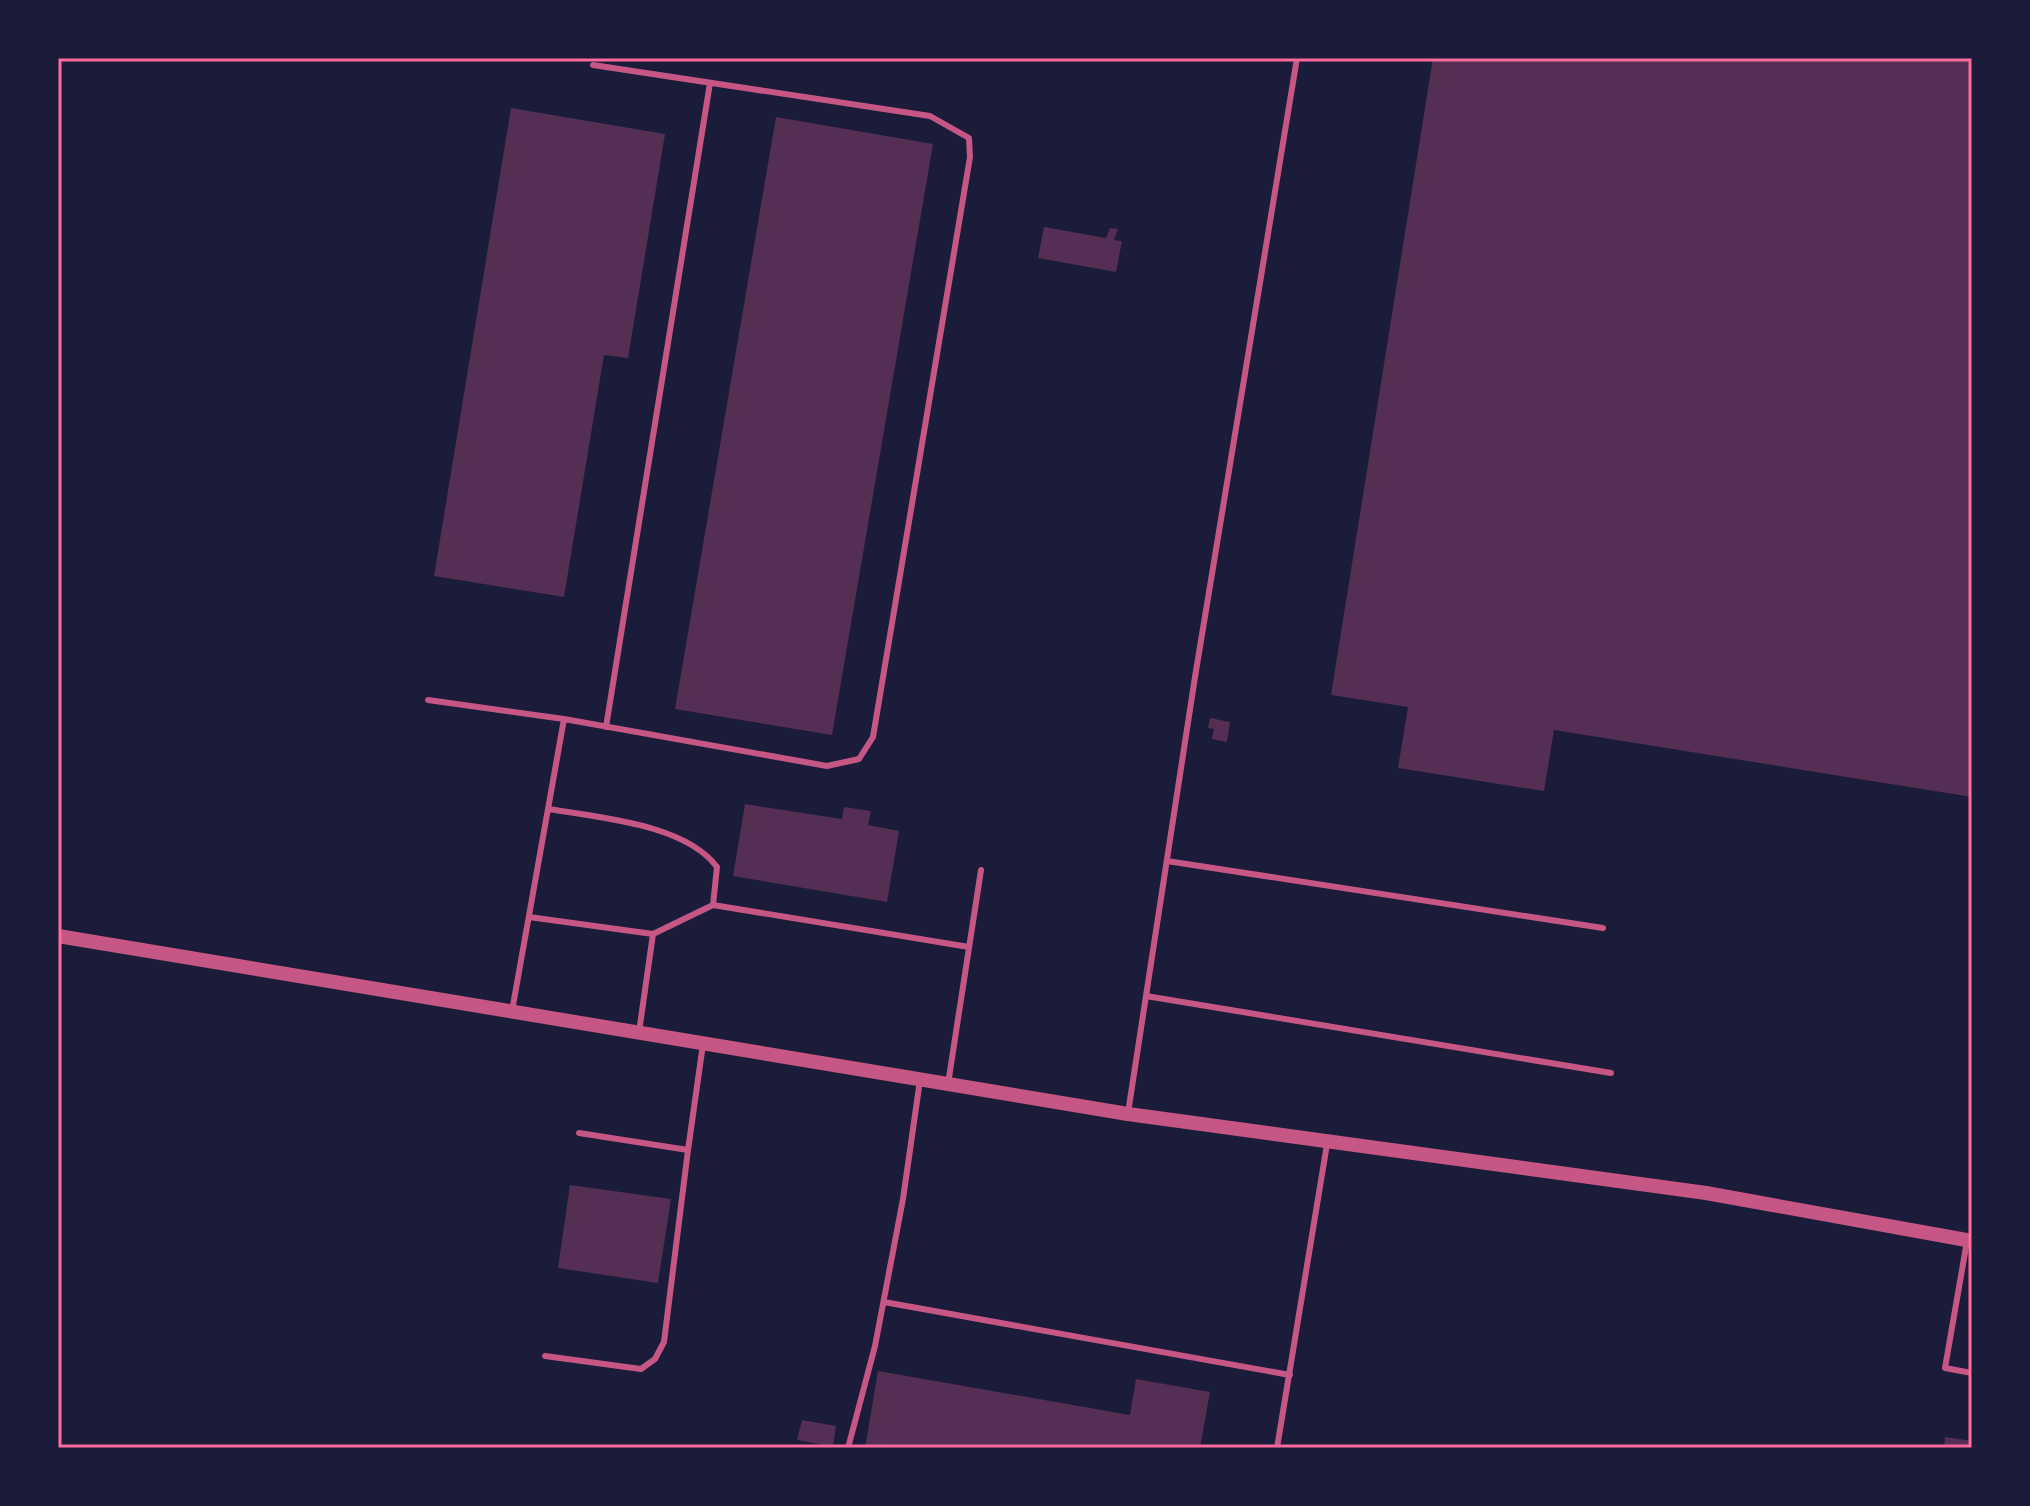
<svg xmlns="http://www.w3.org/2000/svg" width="2030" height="1506" font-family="Poppins,sans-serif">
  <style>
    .building { fill: #542f53 }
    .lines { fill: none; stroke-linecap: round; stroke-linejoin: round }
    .service { stroke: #c65784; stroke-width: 6 }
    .tertiary { stroke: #c65784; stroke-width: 14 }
    .neatline { fill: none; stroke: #ff6b9d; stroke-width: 3 }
  </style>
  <rect width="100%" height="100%" fill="#1b1b3a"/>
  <path class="building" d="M1433,58H1972V797L1554,730L1544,791L1398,768L1408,707L1331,695Z
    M511,108L665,134L628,358L604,355L564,597L434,576Z
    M776,117L933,144L832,735L675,709Z
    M1044,227L1106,238L1110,228L1118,229L1114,240L1122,241L1116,272L1038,258Z
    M1210,718L1230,722L1227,742L1212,739L1214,729L1208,728Z
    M745,804L842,819L844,807L871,811L868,825L899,831L887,902L733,876Z
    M570,1185L671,1199L658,1283L558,1268Z
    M878,1371L1130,1415L1136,1379L1210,1392L1200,1448H865Z
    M802,1420L836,1426L833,1447L797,1440Z
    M1945,1437L1972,1441V1448H1944Z"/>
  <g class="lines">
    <path class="service" d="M428,700L564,719
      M606,727L710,83
      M549,809C600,818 685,824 717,867L713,905
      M1167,861L1603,928
      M529,917L653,934L713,905L969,947
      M1146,996L1611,1073
      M512,1011L564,719L827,766L859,759L873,737L970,157L969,138L930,116L593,65
      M639,1032L653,934
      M948,1084L981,870
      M1128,1113L1195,677L1297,58
      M579,1133L688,1150L703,1044
      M1967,1241L1945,1368L1972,1373
      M884,1302L1290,1375
      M545,1356L641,1369L655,1359L664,1342L688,1150
      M848,1448L875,1346L903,1199L920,1080
      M1277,1448L1327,1144"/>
    <path class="tertiary" d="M58,936L1128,1114L1706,1193L1972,1241"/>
  </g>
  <rect width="2030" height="1506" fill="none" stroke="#1b1b3a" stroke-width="120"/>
  <rect x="60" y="60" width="1910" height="1386" class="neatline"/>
</svg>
